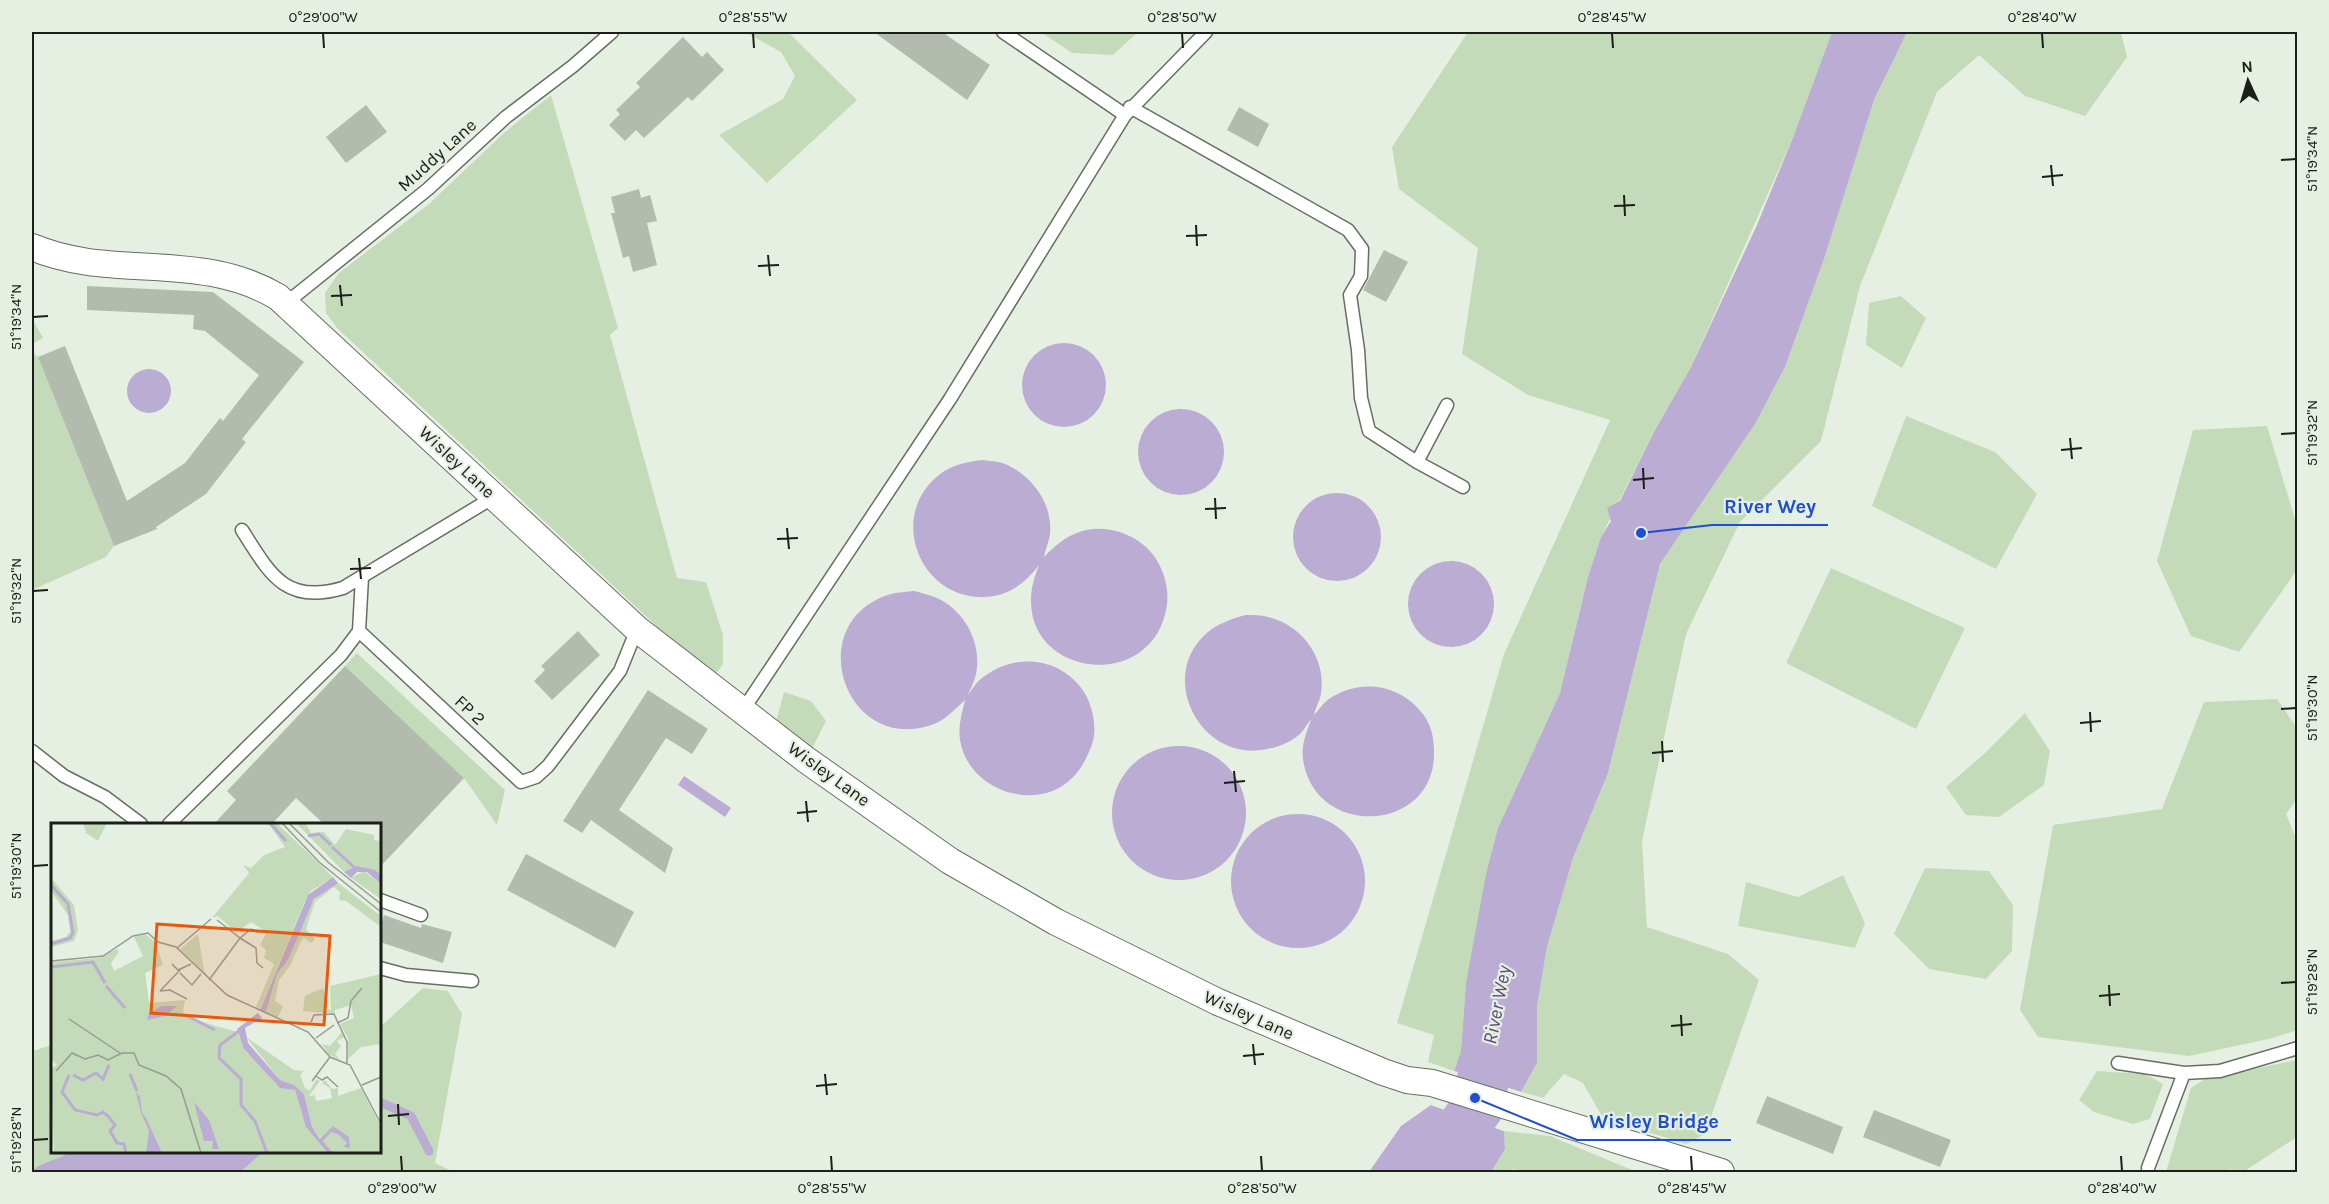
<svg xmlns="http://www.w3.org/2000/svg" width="2329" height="1204" font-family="Karla,sans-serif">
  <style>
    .green { fill: #c4dbb9 }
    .water { fill: #baacd3 }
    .pier { fill: #e6f0e2 }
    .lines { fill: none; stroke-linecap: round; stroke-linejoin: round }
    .stream { stroke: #baacd3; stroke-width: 9 }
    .river { stroke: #baacd3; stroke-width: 52 }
    .building { fill: #b2bbae }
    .service-casing { stroke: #666e62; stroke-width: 15 }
    .minor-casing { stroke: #666e62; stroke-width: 28 }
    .service { stroke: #fff; stroke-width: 12 }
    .minor { stroke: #fff; stroke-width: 26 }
    .ticks { fill: none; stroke: #1b1e19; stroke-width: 2 }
    .labels { text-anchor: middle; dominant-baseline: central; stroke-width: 4.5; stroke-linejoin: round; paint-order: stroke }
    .street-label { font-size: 18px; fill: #1b1e19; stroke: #e6f0e2 }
    .water-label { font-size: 20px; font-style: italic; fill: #5e497e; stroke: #e6f0e2 }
    .inset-river { fill: none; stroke: #baacd3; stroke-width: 3 }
    .inset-road { fill: none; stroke: #959c92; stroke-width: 1.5 }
    .view { fill: #e8590c; fill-opacity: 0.15; stroke: #e8590c; stroke-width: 3 }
    .inset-edge { fill: none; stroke: #1b1e19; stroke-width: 3 }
    .leader { fill: none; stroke: #1d4ed8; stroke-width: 2 }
    .callout-dot { fill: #1d4ed8; stroke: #e6f0e2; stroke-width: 2 }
    .callout-label { font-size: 20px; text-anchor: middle; font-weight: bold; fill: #1d4ed8; stroke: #e6f0e2; stroke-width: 4.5; stroke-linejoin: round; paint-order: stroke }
    .neatline { fill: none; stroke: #1b1e19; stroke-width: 2 }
    .ticks-label { font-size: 15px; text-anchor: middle; fill: #1b1e19 }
  </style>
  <rect width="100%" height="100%" fill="#e6f0e2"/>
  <path class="green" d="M745,32H788L857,100L767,183L719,135L783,99L795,76L781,52Z
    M1041,32H1138L1113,55L1072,53Z
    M1468,32H1832L1794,135L1691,367L1654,432L1601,537L1588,577L1560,693L1498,828L1466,983L1461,1051L1454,1071L1428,1062L1434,1035L1397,1023L1504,654L1610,420L1528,395L1462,354L1478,248L1399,189L1392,147Z
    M1907,32H2121L2127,57L2085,116L2025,96L1979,55L1937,92L1860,286L1821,441L1740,522L1686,634L1642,841L1647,927L1728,954L1759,980L1705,1134L1686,1144L1603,1118L1583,1083L1564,1074L1543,1098L1521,1092L1537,1063V1006L1547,947L1573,858L1608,773L1660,564L1755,424L1785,367L1824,259L1874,100Z
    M551,95L618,328L610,335L677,578L706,582L723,635V664L714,676L695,662L337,328L326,313L325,293L339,273L429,204L505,132Z
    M1901,296L1926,318L1902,368L1866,345L1869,303Z
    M32,318L43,338L32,344Z
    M32,351L38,357L114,546L106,557L32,590Z
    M1906,416L1995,452L2037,494L1996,569L1872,506Z
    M2267,426L2297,526V570L2239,652L2191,636L2157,561L2193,430Z
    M1831,568L1965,628L1916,729L1786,663Z
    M357,653L505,790L497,825L464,778L345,666Z
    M784,692L811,701L826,721L812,749L776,722Z
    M2277,699L2297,728V799L2286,814L2297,841V1030L2273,1038L2189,1056L2038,1037L2020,1010L2053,825L2162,809L2204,702Z
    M2025,713L2050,751L2044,785L1999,817L1966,815L1946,787L1985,753Z
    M1925,868L1989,871L2013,905L2012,951L1986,979L1929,969L1894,934Z
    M1843,875L1865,923L1855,948L1738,926L1746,882L1798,897Z
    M423,988L448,991L462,1014L435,1163L454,1172H32V1051L52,1045V1152H380V1027Z
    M2297,1060V1137L2243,1172L2230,1169L2227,1172H2166L2191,1088L2205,1079Z
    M2097,1071L2145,1074L2163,1084L2150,1119L2133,1124L2094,1112L2079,1100Z
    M1504,1131L1550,1136L1637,1172H1529L1512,1169L1509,1172H1491L1505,1149Z"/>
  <path class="water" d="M1832,32H1907L1874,100L1824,259L1785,367L1755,424L1660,564L1608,773L1573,858L1547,947L1537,1006V1063L1521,1092L1454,1071L1461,1051L1466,983L1486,874L1498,828L1560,693L1588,577L1601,537L1611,521L1607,508L1620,501L1654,432L1691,367L1757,225L1794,135Z
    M1022 385a42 42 0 1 1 84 0a42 42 0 1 1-84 0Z
    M127 391a22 22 0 1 1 44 0a22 22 0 1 1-44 0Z
    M1138 452a43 43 0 1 1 86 0a43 43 0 1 1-86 0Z
    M982,460C989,461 998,461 1005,464C1032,475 1053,504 1050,534C1049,542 1045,550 1044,557C1054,547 1063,538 1077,533C1106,521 1145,536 1159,564C1168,582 1170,599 1164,618C1142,690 1030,675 1031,600C1031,586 1035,576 1039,565C1025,584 1007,597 982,597C918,597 888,515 939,475C951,465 966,462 982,460Z
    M1293 537a44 44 0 1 1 88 0a44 44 0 1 1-88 0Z
    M1408 604a43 43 0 1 1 86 0a43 43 0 1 1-86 0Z
    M914,591C922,593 930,595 937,598C966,611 984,647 975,678C973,684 970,690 968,695C972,690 976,682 982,678C1013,653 1058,656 1082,689C1092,703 1097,725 1093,741C1087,760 1077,778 1059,788C1020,808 967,784 960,740C958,726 962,713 965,700C954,710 944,722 928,726C842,751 802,620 891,594C898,592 907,592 914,591Z
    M1245,615C1252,615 1261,615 1268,617C1303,625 1329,661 1320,698C1318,704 1315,709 1314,715C1319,710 1323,703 1329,699C1362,677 1403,685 1425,717C1432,727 1434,740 1434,752C1436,833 1314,840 1303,759C1301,744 1307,732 1311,719C1307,724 1304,730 1300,734C1291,742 1279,747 1267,749C1201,764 1155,676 1208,632C1219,623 1232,619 1245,615Z
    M1112 813a67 67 0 1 1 134 0a67 67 0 1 1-134 0Z
    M684,776L731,808L725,817L678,785Z
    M1231 881a67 67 0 1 1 134 0a67 67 0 1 1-134 0Z
    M1431,1105L1504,1131L1505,1149L1491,1172H1369L1401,1126Z
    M71,1152H263L240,1172H32V1170C44,1162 58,1159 71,1152Z"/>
  <path class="pier" d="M1451,1070L1521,1092L1519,1095L1453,1074Z
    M1431,1102H1432L1506,1128L1504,1131L1431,1105Z"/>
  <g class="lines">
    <path class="stream" d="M380,1102L411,1116L429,1151"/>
    <path class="river" d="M1431,1172L1479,1105L1494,1008"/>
  </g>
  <path class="building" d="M874,32H942L990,65L967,100Z
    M683,37L702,57L707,52L724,70L692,101L688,97L644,138L636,130L625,141L609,125L620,114L616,110L640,87L636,83Z
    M366,105L387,132L346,163L326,137Z
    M1239,107L1269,124L1258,147L1227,130Z
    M639,189L641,198L650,195L657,221L647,223L657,265L633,272L629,256L623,258L611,213H615L611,197Z
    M1384,250L1408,262L1386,302L1363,290Z
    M87,286L213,292L304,362L242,439L246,442L206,494L156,527L157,529L114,546L38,357L65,346L127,501L185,463L220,418L223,421L259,375L205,331L193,329L194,315L87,310Z
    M578,631L600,655L552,700L534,681L545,670L541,666Z
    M345,666L464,778L380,867V825H325L296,798L271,825H213L236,800L227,791Z
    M648,690L708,729L692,754L666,738L619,810L673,848L665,873L591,820L582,833L563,821Z
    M526,854L634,912L615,948L507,890Z
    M384,915L421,928L422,924L452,932L443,963L380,942V929Z
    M1767,1096L1843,1127L1833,1154L1756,1123Z
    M1874,1110L1951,1140L1940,1167L1863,1137Z"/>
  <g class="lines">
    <defs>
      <path id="service" d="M1003,32L1125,115
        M1130,107L1348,230L1362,249L1361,276L1350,295L1358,350L1361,398L1369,431L1417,462L1463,487
        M285,304L428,189L506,117L573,66L612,32
        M1417,462L1447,405
        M242,530C270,574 285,605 343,588L494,497
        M359,631L521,782L536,777L548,766L620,671L637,629
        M743,710L950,399L1125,115L1206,32
        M32,751L64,776L105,797L141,824
        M169,824L341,655L359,631L362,577
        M380,900L421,915
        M380,968L406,975L472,981
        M2118,1063L2184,1073
        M2148,1168L2184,1073L2220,1071L2298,1048"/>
      <path id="minor" d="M32,247C112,281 199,250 278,297L637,629L805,759L950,861L1056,922L1218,1002L1383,1072L1407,1080L1432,1083L1721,1172"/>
    </defs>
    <use href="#service" class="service-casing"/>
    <use href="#minor" class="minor-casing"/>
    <use href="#service" class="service"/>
    <use href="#minor" class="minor"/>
  </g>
  <path class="ticks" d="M323,33L324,48M753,33L754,48M1182,33L1183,48M1612,33L1613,48M2042,33L2043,48M2281,160L2296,159M2051,165L2053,186M2042,177L2063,175M1624,195L1625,216M1614,206L1635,205M1196,225L1197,246M1186,236L1207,235M768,255L770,276M758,266L779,265M340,285L342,306M331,296L352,295M33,317L48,316M2281,434L2296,433M2070,438L2072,459M2061,450L2082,448M1643,468L1644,489M1633,480L1654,478M1215,498L1216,519M1205,509L1226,508M787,528L789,549M777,539L798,538M359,558L361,579M350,569L371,568M33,591L48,590M2281,709L2296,708M2090,712L2091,732M2080,723L2101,721M1662,741L1663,762M1652,753L1673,751M1234,771L1236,792M1224,783L1245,781M806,801L808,822M797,813L817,811M33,866L48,865M2281,983L2296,982M2109,985L2110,1006M2099,996L2120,994M1681,1015L1682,1036M1671,1026L1692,1024M1253,1044L1255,1065M1243,1056L1264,1054M825,1074L827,1095M816,1086L837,1084M398,1104L399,1125M388,1116L409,1114M33,1140L48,1139M401,1156L402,1171M831,1156L832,1171M1261,1156L1262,1171M1691,1156L1692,1171M2121,1156L2122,1171"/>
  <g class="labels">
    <g class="street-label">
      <text transform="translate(437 155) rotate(-42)">Muddy Lane</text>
      <text transform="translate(457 462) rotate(43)">Wisley Lane</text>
      <text transform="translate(470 710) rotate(43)">FP 2</text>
      <text transform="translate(829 774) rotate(36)">Wisley Lane</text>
      <text transform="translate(1249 1015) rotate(24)">Wisley Lane</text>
    </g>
    <g class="water-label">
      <text transform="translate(1497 1005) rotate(-79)">River Wey</text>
    </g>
  </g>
  <g transform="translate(51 823)">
    <rect width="330" height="330" fill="#e6f0e2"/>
    <path d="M32,0H56L47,18L35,10ZM217,0H226L282,54L260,68L253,80L209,188L205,184L223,141L213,135L215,127L209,122L216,109L200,99L185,110L167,93L161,95L198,50L192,42L200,45L213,32L234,24ZM245,0L255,1L260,10L273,9L284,22L295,6L323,12V17L330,18V52L309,43L293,49ZM313,48L330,61V76L300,55ZM0,55L23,82L27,107L23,118L0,124V118L15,114L19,109L17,92L0,68ZM287,60L330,93V104L295,78L288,77L289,69L283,64L264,79L255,106L264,116L260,120L253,115L250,118L239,143L228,157L224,178L232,183L227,194L213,190L226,151L237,137L261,80L270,69ZM94,111L105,120L112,142L94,150L98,180L134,177L132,189L138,195L186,209L196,230L208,239L225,261L244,267L251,291L277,330H3L0,245L6,242L0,236V139L48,135L66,126L68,129L60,140L63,148L92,133L83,114ZM147,111L153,147L156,152L129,126ZM330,151V221L310,224L297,236V215L289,201L303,195L300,182L284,187V191L252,188L254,173L272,165L277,186L280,187L279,163ZM291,209L293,214L286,218L290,223L284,231L289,237L277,231L271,221L279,223ZM195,214L243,247L253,248L249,252L254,265L259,267L265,256L269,258L258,273L264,272L265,278L281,275L279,265L271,260L274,257L281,266L287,265V273L310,265L330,304V330L279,328L261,304L253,271L243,262L229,257Z" fill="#c4dbb9"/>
    <path d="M306,43L324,47L330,52V61L316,49H306L300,55L293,49ZM282,54L287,60L263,76L237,137L226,151L215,188H209L257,72ZM111,183H126L114,193L96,197L98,190ZM207,190L211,195L194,205L197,220L229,257L243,262L253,271L261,304L269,316L282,303L298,314L299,325L293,324L296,320L287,311L280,309L272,318L280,328L290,330L276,329L255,304L244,267L229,265L193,226L186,206ZM85,269L89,274L91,290L95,295L111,330H95L98,307L90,290ZM143,279L158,297L168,326H161L162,318H153Z" fill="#baacd3"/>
    <path class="inset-river" d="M219,0L235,18M257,13L268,11L280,22M281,24L304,45M0,62L17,81L22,110L19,115L0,121M0,144L42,139L54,160M55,163L74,185M134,192L164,207M188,208L169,222L168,235L190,256V282L204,298L216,330M79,251L86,268M18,252L11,269L24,287L46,292L52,289L58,294L64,302L59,308L66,320L73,321L75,330M22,252L32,257L45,250L52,256L58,242"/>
    <path class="inset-road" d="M231,0L268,39L330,89M238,0L278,40L330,81M166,97L189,115M189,115L205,125L206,140L212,145M126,125L160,96M0,138L52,133L82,113L97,110L107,119L125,124L176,172L257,209L279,234L299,242L330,301M121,141L127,147L140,141M129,150L141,162L150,151M158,157L189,115L200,106L207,109M109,168L130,146M109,168L119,167L136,176M18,196L69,230M260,199L263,192L283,191L296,219V240M286,200L297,195L300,178L311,165M265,215L283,202M5,248L21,230L34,236L47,232L57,237L71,230H83L88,242L115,253L130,266L150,330M265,253L271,257L276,254L287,264M261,258L279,234M311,262L330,254"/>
    <path class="view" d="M106,101L279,113L273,202L100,190Z"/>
    <rect width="330" height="330" class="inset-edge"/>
  </g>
  <path class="leader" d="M1641 533L1712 525H1828M1475 1098L1577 1140H1731"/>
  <g class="callout-dot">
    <circle cx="1641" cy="533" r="6"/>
    <circle cx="1475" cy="1098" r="6"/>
  </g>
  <g class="callout-label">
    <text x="1770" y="513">River Wey</text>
    <text x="1654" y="1128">Wisley Bridge</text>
  </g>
  <rect width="2329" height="1204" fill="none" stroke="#e6f0e2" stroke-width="66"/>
  <g transform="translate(2248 81) rotate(356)" stroke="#e6f0e2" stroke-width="4.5" paint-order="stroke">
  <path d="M0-4.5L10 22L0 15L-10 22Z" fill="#1b1e19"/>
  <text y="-9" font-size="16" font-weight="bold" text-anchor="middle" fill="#1b1e19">N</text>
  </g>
  <rect x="33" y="33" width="2263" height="1138" class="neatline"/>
  <g class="ticks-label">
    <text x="323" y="22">0°29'00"W</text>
    <text x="753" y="22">0°28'55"W</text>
    <text x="1182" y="22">0°28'50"W</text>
    <text x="1612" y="22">0°28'45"W</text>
    <text x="2042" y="22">0°28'40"W</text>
    <text transform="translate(2312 159) rotate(-90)" y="5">51°19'34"N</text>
    <text transform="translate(16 317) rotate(-90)" y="5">51°19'34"N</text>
    <text transform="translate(2312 433) rotate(-90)" y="5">51°19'32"N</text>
    <text transform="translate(16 591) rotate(-90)" y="5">51°19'32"N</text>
    <text transform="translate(2312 708) rotate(-90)" y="5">51°19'30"N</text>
    <text transform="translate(16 866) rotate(-90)" y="5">51°19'30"N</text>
    <text transform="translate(2312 982) rotate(-90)" y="5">51°19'28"N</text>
    <text transform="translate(16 1140) rotate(-90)" y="5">51°19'28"N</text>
    <text x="402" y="1193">0°29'00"W</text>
    <text x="832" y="1193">0°28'55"W</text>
    <text x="1262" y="1193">0°28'50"W</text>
    <text x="1692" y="1193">0°28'45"W</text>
    <text x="2122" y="1193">0°28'40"W</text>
  </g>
</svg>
